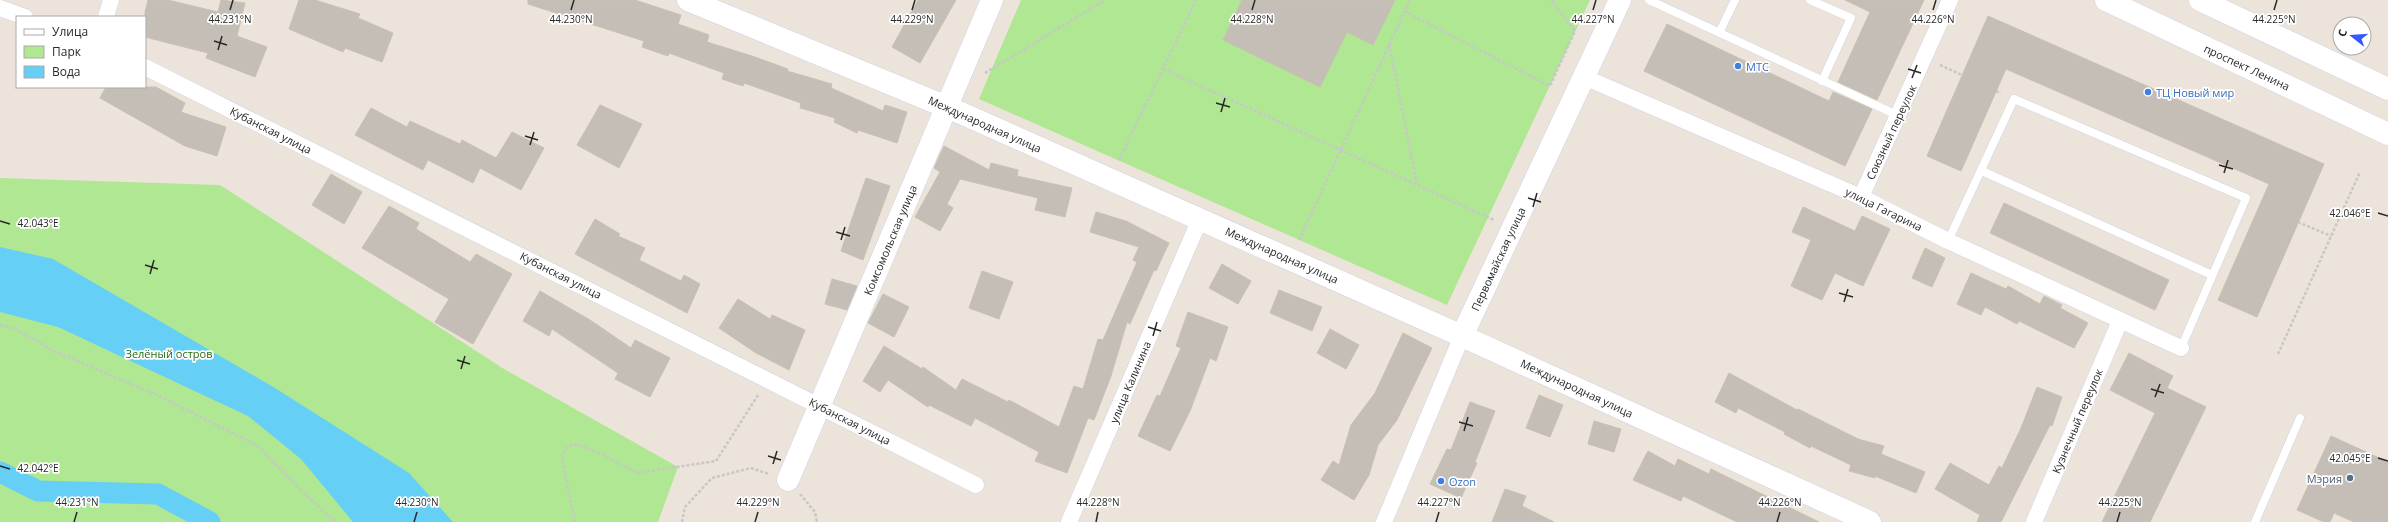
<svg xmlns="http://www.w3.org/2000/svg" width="2388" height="522" font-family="'Open Sans',sans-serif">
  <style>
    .green { fill: #afe792 }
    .water { fill: #66cff5 }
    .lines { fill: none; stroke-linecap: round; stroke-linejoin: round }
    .canal { stroke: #66cff5; stroke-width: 21 }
    .building { fill: #c4beb6; stroke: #c8c0b3 }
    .lane-casing { stroke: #cfd3e3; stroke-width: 9 }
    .street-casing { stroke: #cfd3e3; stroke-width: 17 }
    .secondary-casing { stroke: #cfd3e3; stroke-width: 23 }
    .path { stroke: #c7c7c7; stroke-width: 2.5; stroke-dasharray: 3 2; stroke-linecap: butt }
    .lane { stroke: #fff; stroke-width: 8 }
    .street { stroke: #fff; stroke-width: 16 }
    .secondary { stroke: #fff; stroke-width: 22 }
    .ticks { fill: none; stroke: #292929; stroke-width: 1.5 }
    .shop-dot { fill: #3f7fe0; stroke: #fff; stroke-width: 1.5 }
    .service-dot { fill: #5c6f8a; stroke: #fff; stroke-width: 1.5 }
    .labels { text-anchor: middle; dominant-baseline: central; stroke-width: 3.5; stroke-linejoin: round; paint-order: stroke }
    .shop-label { font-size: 11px; fill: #366cbe; stroke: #fff; text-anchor: start }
    .street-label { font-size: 11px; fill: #292929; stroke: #fff }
    .park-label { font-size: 11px; fill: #266a15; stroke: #fff }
    .service-label { font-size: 11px; fill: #4e5e75; stroke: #fff; text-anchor: end }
    .ticks-label { font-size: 10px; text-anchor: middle; fill: #292929; stroke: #fff; stroke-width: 3.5; stroke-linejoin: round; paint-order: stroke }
  </style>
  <rect width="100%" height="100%" fill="#ece4da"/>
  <path class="green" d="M1021,0H1590L1447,305L979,99Z
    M0,178L220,185L504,369L678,467L658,522H0Z"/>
  <path class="water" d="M0,247L53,259L275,388L409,473L453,522H353L301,459L248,416L58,327L0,312Z"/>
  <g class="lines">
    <path class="canal" d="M0,472L38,491L158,494L210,522"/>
  </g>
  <path class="building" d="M148,0H168L218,12L221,0L245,3L237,36L267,47L255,77L206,58L208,53L145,37V12Z
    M299,0H315L360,14L358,18L393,33L382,62L345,48L343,52L289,29Z
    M528,0H635L681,15L678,24L709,35L707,42L752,56L788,69L787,71L832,84L831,88L883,111L885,105L907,112L897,143L858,130L857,133L834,122L835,118L800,108L801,103L744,83L743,86L722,79L724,73L669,53L668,56L642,47L644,41L528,4Z
    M918,0H956L920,63L892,47Z
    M1242,0H1395L1373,45L1347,32L1320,87L1223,40Z
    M1845,0H1924L1877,100L1838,82L1870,12Z
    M1988,16L2324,164L2257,317L2218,300L2269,184L2006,69L1961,171L1927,156Z
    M1667,24L1829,101L1833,92L1872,109L1845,166L1644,71Z
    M106,87H156L185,103L181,112L226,127L217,156L185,146L100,98Z
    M600,105L642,124L619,168L577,145Z
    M371,108L407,127L410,121L460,144L462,140L496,158L512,132L544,148L521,190L480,168L473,183L428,160L423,170L355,135Z
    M944,146L989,170L991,163L1018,170L1017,176L1072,188L1065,217L1035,210L1038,198L960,179L947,204L953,208L940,231L915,217L940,172L934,168Z
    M331,174L362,192L344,224L312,205Z
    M866,178L890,186L863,260L841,251Z
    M2004,203L2169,280L2155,310L1990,233Z
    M389,206L419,223L416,229L470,262L476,254L512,274L473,344L435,322L449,299L362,248Z
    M1803,207L1855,231L1862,216L1890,229L1863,286L1835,273L1822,300L1791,286L1811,240L1792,232Z
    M1096,212L1126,221L1169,243L1156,271L1154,270L1130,324L1127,322L1111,376L1094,420L1088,418L1067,473L1035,461L1039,452L975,418L971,426L929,405L928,407L888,380L880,392L863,381L884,346L922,369L923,367L956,390L962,379L1008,402L1009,400L1059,427L1074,386L1083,389L1098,339L1103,340L1137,262L1133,260L1139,247L1090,232Z
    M595,219L620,234L618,236L645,248L639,260L681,281L684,275L700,284L687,313L575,254Z
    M1925,248L1945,258L1932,287L1912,278Z
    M1222,264L1251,281L1238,304L1209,288Z
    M982,271L1013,282L999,319L969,308Z
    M1971,273L2006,289L2008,286L2040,304L2044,296L2062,305L2060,308L2088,323L2074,348L2019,321L2017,324L1985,307L1981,315L1957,304Z
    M832,279L857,286L847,310L825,304Z
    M1279,290L1322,307L1312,331L1270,313Z
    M540,291L590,320L631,348L635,340L670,358L650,397L615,379L618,373L552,329L549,336L523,321Z
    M883,294L909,307L894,337L868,323Z
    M738,299L770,319L772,315L805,330L789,370L756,353L719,328Z
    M1188,312L1228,327L1216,361L1210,358L1190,411L1170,451L1138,436L1157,395L1160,396L1181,348L1176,346Z
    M1330,329L1359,345L1346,369L1317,353Z
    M1403,333L1432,348L1397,420L1378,445L1369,475L1354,500L1321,480L1333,461L1339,465L1351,425L1375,393Z
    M2129,353L2173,376L2167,388L2206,407L2150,522H2102L2155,413L2110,390Z
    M1729,373L1797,410L1798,409L1858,439L1884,446L1881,454L1925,472L1916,493L1875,476V478L1849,471L1851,465L1811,446L1810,448L1784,434L1785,432L1738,408L1736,413L1715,402Z
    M2037,387L2062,397L2052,426L2050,425L2001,522H1977L1980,515L1935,489L1950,463L1989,485L1999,466L2002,468L2021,428Z
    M1539,395L1563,405L1550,437L1526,428Z
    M1470,402L1495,411L1475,462L1477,463L1461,498L1430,484L1447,449L1451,450Z
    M1594,421L1621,429L1614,452L1588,444Z
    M2331,436L2388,462V522H2354L2334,513L2330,522H2324L2297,510Z
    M1648,451L1675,466L1678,459L1709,474L1711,469L1819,522H1737L1683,496L1681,501L1633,480Z
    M1505,489L1526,496L1522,506L1554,522H1492Z"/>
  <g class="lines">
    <defs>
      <path id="lane" d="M1649,0L1899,116
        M1810,0L1851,18L1822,81
        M1719,33L1735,0
        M1982,171L2212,275
        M1948,241L2014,99L2246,198L2181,348
        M2255,522L2300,418"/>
      <path id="street" d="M0,8L25,17
        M106,17L111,0
        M145,67L976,485
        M1584,77L1861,197L1948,241L2181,348
        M1861,197L1950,0
        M1069,522L1200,219
        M1384,522L1462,336
        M2034,522L2120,321"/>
      <path id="secondary" d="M688,0L961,113L1462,336L1870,522
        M2106,0L2388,134
        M2200,0L2388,89
        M1462,336L1620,0
        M788,480L992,0"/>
    </defs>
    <use href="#lane" class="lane-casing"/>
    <use href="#street" class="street-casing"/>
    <use href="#secondary" class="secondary-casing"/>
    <path class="path" d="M1404,11L1550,86L1575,31L1551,0
      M1389,44L1417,184
      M1940,65L1962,75
      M1163,69L1494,220
      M985,73L1105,0
      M1996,91L2001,93
      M1119,160L1196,0
      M2298,222L2331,236
      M1299,240L1410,0
      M0,325L16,329L54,351L159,396L258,446L299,489L336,522
      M2278,354L2360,172
      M800,494L815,512L817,522
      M575,522L563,465L562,455L567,447L577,444L584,447L602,454L637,473L716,461L758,395
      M682,522L685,507L712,478L751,468L769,474"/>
    <use href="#lane" class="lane"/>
    <use href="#street" class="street"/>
    <use href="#secondary" class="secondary"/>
  </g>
  <path class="ticks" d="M230,10L233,0M571,10L574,0M912,10L915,0M1252,10L1255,0M1593,10L1596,0M1933,10L1936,0M2274,10L2277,0M214,41L227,45M218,50L222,36M1908,69L1921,73M1912,78L1917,65M1216,103L1230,107M1221,112L1225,98M525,136L538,140M530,145L534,132M2219,165L2233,169M2224,173L2228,160M1528,198L1541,202M1533,207L1537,193M2378,213L2388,216M0,221L10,224M836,232L850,236M841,240L845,227M145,265L158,269M150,274L154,260M1839,293L1853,297M1844,302L1848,289M1148,327L1161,331M1153,336L1157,322M457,360L470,364M461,369L465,356M2151,389L2164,393M2155,397L2160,384M1459,422L1473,426M1464,431L1468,417M768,456L781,460M2378,458L2388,461M773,464L777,451M0,466L10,469M74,522L77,512M414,522L417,512M755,522L758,512M1096,522L1098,512M1436,522L1439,512M1777,522L1780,512M2117,522L2120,512"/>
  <g class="shop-dot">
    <circle cx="1738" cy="66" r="4"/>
    <circle cx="2148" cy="92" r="4"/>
    <circle cx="1441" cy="481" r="4"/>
  </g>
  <circle class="service-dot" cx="2350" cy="478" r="4"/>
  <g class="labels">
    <g class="shop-label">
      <text x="1746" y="66">МТС</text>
      <text x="2156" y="92">ТЦ Новый мир</text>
      <text x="1449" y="481">Ozon</text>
    </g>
    <g class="street-label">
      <text transform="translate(2247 67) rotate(25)">проспект Ленина</text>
      <text transform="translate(985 124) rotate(24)">Международная улица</text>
      <text transform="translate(271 130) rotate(27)">Кубанская улица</text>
      <text transform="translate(1891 132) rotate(-65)">Союзный переулок</text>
      <text transform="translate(1884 209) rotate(26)">улица Гагарина</text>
      <text transform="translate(890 240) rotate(-67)">Комсомольская улица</text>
      <text transform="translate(1282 255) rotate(24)">Международная улица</text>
      <text transform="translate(1498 259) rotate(-65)">Первомайская улица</text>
      <text transform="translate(561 275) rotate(27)">Кубанская улица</text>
      <text transform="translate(1130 382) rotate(-67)">улица Калинина</text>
      <text transform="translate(1577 388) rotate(25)">Международная улица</text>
      <text transform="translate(850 421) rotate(27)">Кубанская улица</text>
      <text transform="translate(2077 421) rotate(-67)">Кузнечный переулок</text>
    </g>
    <g class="park-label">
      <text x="169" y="353">Зелёный остров</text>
    </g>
    <g class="service-label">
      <text x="2342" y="478">Мэрия</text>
    </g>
  </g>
  <g class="ticks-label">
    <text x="2274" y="23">44.225°N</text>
    <text x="230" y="23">44.231°N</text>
    <text x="571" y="23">44.230°N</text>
    <text x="912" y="23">44.229°N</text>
    <text x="1252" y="23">44.228°N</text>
    <text x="1593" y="23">44.227°N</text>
    <text x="1933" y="23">44.226°N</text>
    <text x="2350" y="217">42.046°E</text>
    <text x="38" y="227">42.043°E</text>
    <text x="2350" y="462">42.045°E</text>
    <text x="38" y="472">42.042°E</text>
    <text x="77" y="506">44.231°N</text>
    <text x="417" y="506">44.230°N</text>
    <text x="758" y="506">44.229°N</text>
    <text x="1098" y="506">44.228°N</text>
    <text x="1439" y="506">44.227°N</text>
    <text x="1780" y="506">44.226°N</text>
    <text x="2120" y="506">44.225°N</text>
  </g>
  <rect x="16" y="16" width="130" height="72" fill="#ffffff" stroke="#a9a9a9"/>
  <rect x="24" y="29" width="20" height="6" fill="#ffffff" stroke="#a9a9a9"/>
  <text x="52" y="36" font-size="12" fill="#292929">Улица</text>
  <rect x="24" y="46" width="20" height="12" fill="#afe792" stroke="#a9a9a9"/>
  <text x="52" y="56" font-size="12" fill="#292929">Парк</text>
  <rect x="24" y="66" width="20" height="12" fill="#66cff5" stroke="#a9a9a9"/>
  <text x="52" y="76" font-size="12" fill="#292929">Вода</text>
  <g transform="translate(2352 36) rotate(287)"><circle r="19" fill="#ffffff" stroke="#a9a9a9"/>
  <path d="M0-3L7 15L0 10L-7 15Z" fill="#3459ff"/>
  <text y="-6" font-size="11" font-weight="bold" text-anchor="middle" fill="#292929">С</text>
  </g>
</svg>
